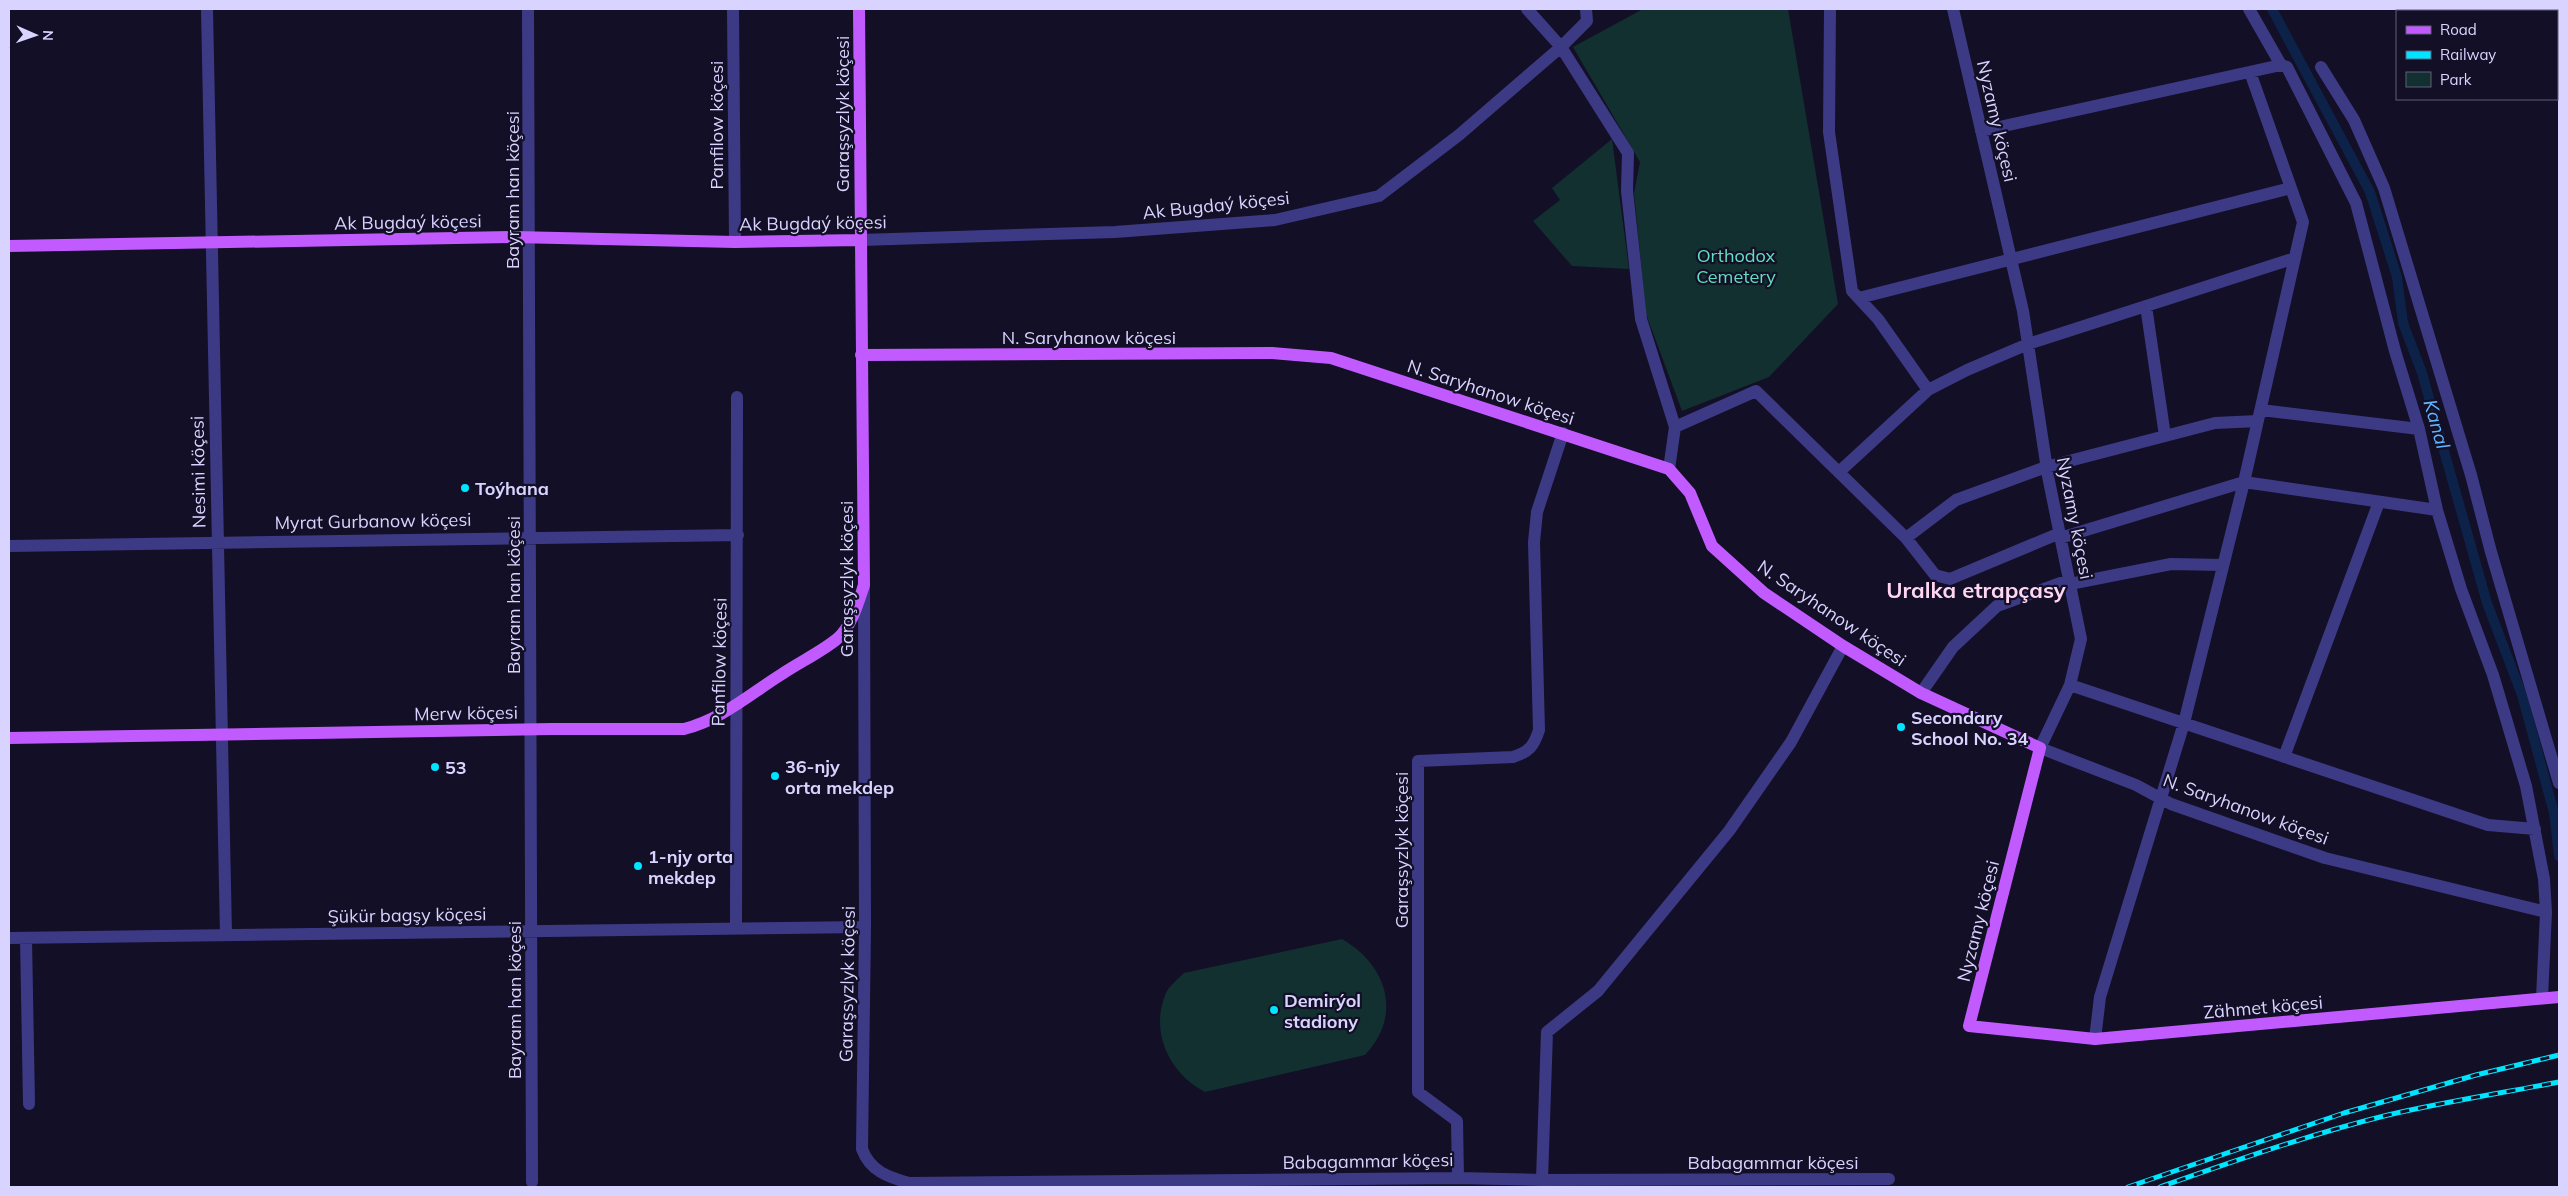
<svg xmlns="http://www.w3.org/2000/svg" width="2568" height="1196" font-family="Mulish,sans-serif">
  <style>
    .green { fill: #12302f }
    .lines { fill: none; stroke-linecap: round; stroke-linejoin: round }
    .canal { stroke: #0c2248; stroke-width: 10 }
    .minor { stroke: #3d3a85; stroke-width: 12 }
    .major { stroke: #c25bff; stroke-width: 12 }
    .rail-casing { stroke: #00e5ff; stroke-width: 5 }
    .rail { stroke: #130f26; stroke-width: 3; stroke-dasharray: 9; stroke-linecap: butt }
    .poi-dot { fill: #00e5ff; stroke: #130f26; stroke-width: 2 }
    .labels { text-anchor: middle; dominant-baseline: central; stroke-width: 4.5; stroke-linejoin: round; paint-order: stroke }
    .street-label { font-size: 18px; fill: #d9d4ff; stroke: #130f26 }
    .park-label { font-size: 18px; fill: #5fe0c0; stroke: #130f26 }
    .poi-label { font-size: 18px; font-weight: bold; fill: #d9d4ff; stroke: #130f26; text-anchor: start }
    .water-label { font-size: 19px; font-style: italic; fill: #62b6ff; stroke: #130f26 }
    .district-label { font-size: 22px; font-weight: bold; fill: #ffd6f0; stroke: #130f26 }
  </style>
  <rect width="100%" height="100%" fill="#130f26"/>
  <path class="green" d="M1643,9H1788L1838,304L1769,377L1682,411L1646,314L1634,193L1640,162L1573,47Z
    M1612,139L1629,269L1572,266L1533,221L1560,200L1552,188Z
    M1342,939C1387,965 1403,1015 1365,1055L1205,1092C1170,1074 1149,1032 1166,993C1170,985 1178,979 1184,973Z"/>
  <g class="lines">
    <path class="canal" d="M2272,9L2370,192L2397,277L2403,323L2422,373L2487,603L2522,695L2554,813L2559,856"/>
    <path class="minor" d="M207,9L226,935
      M528,9L532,1182
      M733,9L735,242
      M1527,9L1561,47L1628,153L1627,191L1641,319L1675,427L1669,469
      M1830,9L1829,132L1852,291L1878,319L1928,390
      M1953,9L2023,311L2048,476L2081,639L2070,685L2040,748L2136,785L2171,804L2325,858L2546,912
      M2249,9L2281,65L2287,67L2356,203L2395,351L2419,429L2437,510L2461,589L2493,675L2526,786L2544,879L2546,912L2542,998
      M2321,67L2354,120L2384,188L2471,475L2491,552L2559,783
      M1981,131L2281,65
      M861,240L1115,232L1275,220L1379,196L1459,135L1561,47L1587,21L1586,9
      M1859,298L2291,188
      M2146,306L2165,436
      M2261,410L2419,429
      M1675,427L1756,391L1906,538L1956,500L2046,467L2215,423L2258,421
      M1839,472L1928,390L1967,370L2028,344L2295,258
      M1906,538L1935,575L1950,579L2060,533
      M2060,538L2244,482L2437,510
      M9,546L738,535
      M2070,584L2171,564L2223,565
      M864,588L865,927L862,1149C870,1171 888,1177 909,1183L1458,1178L1542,1180L1889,1179
      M2070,685L2488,825L2535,829
      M1921,693L1953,647L1997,606L2069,580
      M2284,757L2379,502
      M736,927L737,397
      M9,938L865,927
      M26,938L29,1104
      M2095,1039L2100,997L2184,723L2244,482L2303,222L2250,72
      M1458,1178L1457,1121L1418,1092V761L1513,757C1529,752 1534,746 1539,730L1534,542L1537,512L1563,433
      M1542,1180L1547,1032L1598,991L1729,831L1791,742L1843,646"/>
    <path class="major" d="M9,246L514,237L735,242L861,240
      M861,355L1272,353L1331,358L1669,469L1690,493L1712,546L1764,593L1843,646L1921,693L2040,748L1969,1026L2095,1039L2559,997
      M9,738L552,729H684C721,720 750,694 782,674C800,662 821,652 837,639C852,626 858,603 864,585L859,9"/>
    <defs>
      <path id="rail" d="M2128,1187L2344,1113L2476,1075L2559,1055
        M2160,1187C2235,1161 2310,1134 2388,1115C2444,1102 2502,1093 2559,1082"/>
    </defs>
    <use href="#rail" class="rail-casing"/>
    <use href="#rail" class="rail"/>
  </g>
  <g class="poi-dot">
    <circle cx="465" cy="488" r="5"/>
    <circle cx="1901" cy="727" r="5"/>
    <circle cx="435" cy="767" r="5"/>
    <circle cx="775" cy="776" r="5"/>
    <circle cx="638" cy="866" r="5"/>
    <circle cx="1274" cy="1010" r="5"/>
  </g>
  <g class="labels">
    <g class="street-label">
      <text transform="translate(842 114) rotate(-90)">Garaşsyzlyk köçesi</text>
      <text transform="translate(1997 121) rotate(77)">Nyzamy köçesi</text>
      <text transform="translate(716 125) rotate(-90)">Panfilow köçesi</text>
      <text transform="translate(512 190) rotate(-90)">Bayram han köçesi</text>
      <text transform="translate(1216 205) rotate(-6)">Ak Bugdaý köçesi</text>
      <text transform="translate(408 222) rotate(-1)">Ak Bugdaý köçesi</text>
      <text transform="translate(813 223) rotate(-1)">Ak Bugdaý köçesi</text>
      <text x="1089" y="337">N. Saryhanow köçesi</text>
      <text transform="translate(1491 392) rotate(18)">N. Saryhanow köçesi</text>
      <text transform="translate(198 472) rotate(-91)">Nesimi köçesi</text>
      <text transform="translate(2075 518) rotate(79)">Nyzamy köçesi</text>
      <text transform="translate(373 521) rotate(-1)">Myrat Gurbanow köçesi</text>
      <text transform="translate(846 579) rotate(-90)">Garaşsyzlyk köçesi</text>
      <text transform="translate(513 595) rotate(-90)">Bayram han köçesi</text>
      <text transform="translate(1832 613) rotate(34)">N. Saryhanow köçesi</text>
      <text transform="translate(719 662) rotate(-89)">Panfilow köçesi</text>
      <text transform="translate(466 713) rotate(-1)">Merw köçesi</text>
      <text transform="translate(2246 809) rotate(20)">N. Saryhanow köçesi</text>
      <text transform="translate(1401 850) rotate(-90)">Garaşsyzlyk köçesi</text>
      <text transform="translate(407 915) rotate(-1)">Şükür bagşy köçesi</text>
      <text transform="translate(1978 921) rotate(-76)">Nyzamy köçesi</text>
      <text transform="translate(847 984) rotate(-89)">Garaşsyzlyk köçesi</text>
      <text transform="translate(514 1000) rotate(-90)">Bayram han köçesi</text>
      <text transform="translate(2263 1007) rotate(-5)">Zähmet köçesi</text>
      <text transform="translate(1368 1161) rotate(-1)">Babagammar köçesi</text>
      <text x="1773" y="1162">Babagammar köçesi</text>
    </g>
    <g class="park-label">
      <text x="1736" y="255">Orthodox<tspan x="1736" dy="21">Cemetery</tspan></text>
    </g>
    <g class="poi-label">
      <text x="475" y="488">Toýhana</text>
      <text x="1911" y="717">Secondary<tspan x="1911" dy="21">School No. 34</tspan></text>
      <text x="785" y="766">36-njy<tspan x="785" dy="21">orta mekdep</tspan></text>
      <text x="445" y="767">53</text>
      <text x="648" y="856">1-njy orta<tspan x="648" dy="21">mekdep</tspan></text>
      <text x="1284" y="1000">Demirýol<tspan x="1284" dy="21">stadiony</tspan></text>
    </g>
    <g class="water-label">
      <text transform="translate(2437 424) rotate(74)">Kanal</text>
    </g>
    <g class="district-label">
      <text x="1976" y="590">Uralka etrapçasy</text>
    </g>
  </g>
  <rect width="2568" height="1196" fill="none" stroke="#d9d4ff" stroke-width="20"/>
  <rect x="2396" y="10" width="162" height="90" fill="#130f26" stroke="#625e7d"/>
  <rect x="2406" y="26" width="25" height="8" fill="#c25bff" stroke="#625e7d"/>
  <text x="2440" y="35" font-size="15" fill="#d9d4ff">Road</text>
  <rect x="2406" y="51" width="25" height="8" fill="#00e5ff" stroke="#625e7d"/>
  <text x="2440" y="60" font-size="15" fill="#d9d4ff">Railway</text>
  <rect x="2406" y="72" width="25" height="15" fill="#12302f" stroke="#625e7d"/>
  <text x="2440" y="85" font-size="15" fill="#d9d4ff">Park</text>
  <g transform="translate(35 35) rotate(92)" stroke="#130f26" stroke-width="4" paint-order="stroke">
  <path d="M0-4L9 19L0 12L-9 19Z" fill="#d9d4ff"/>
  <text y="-8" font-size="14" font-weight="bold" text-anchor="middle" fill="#d9d4ff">N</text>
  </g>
</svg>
